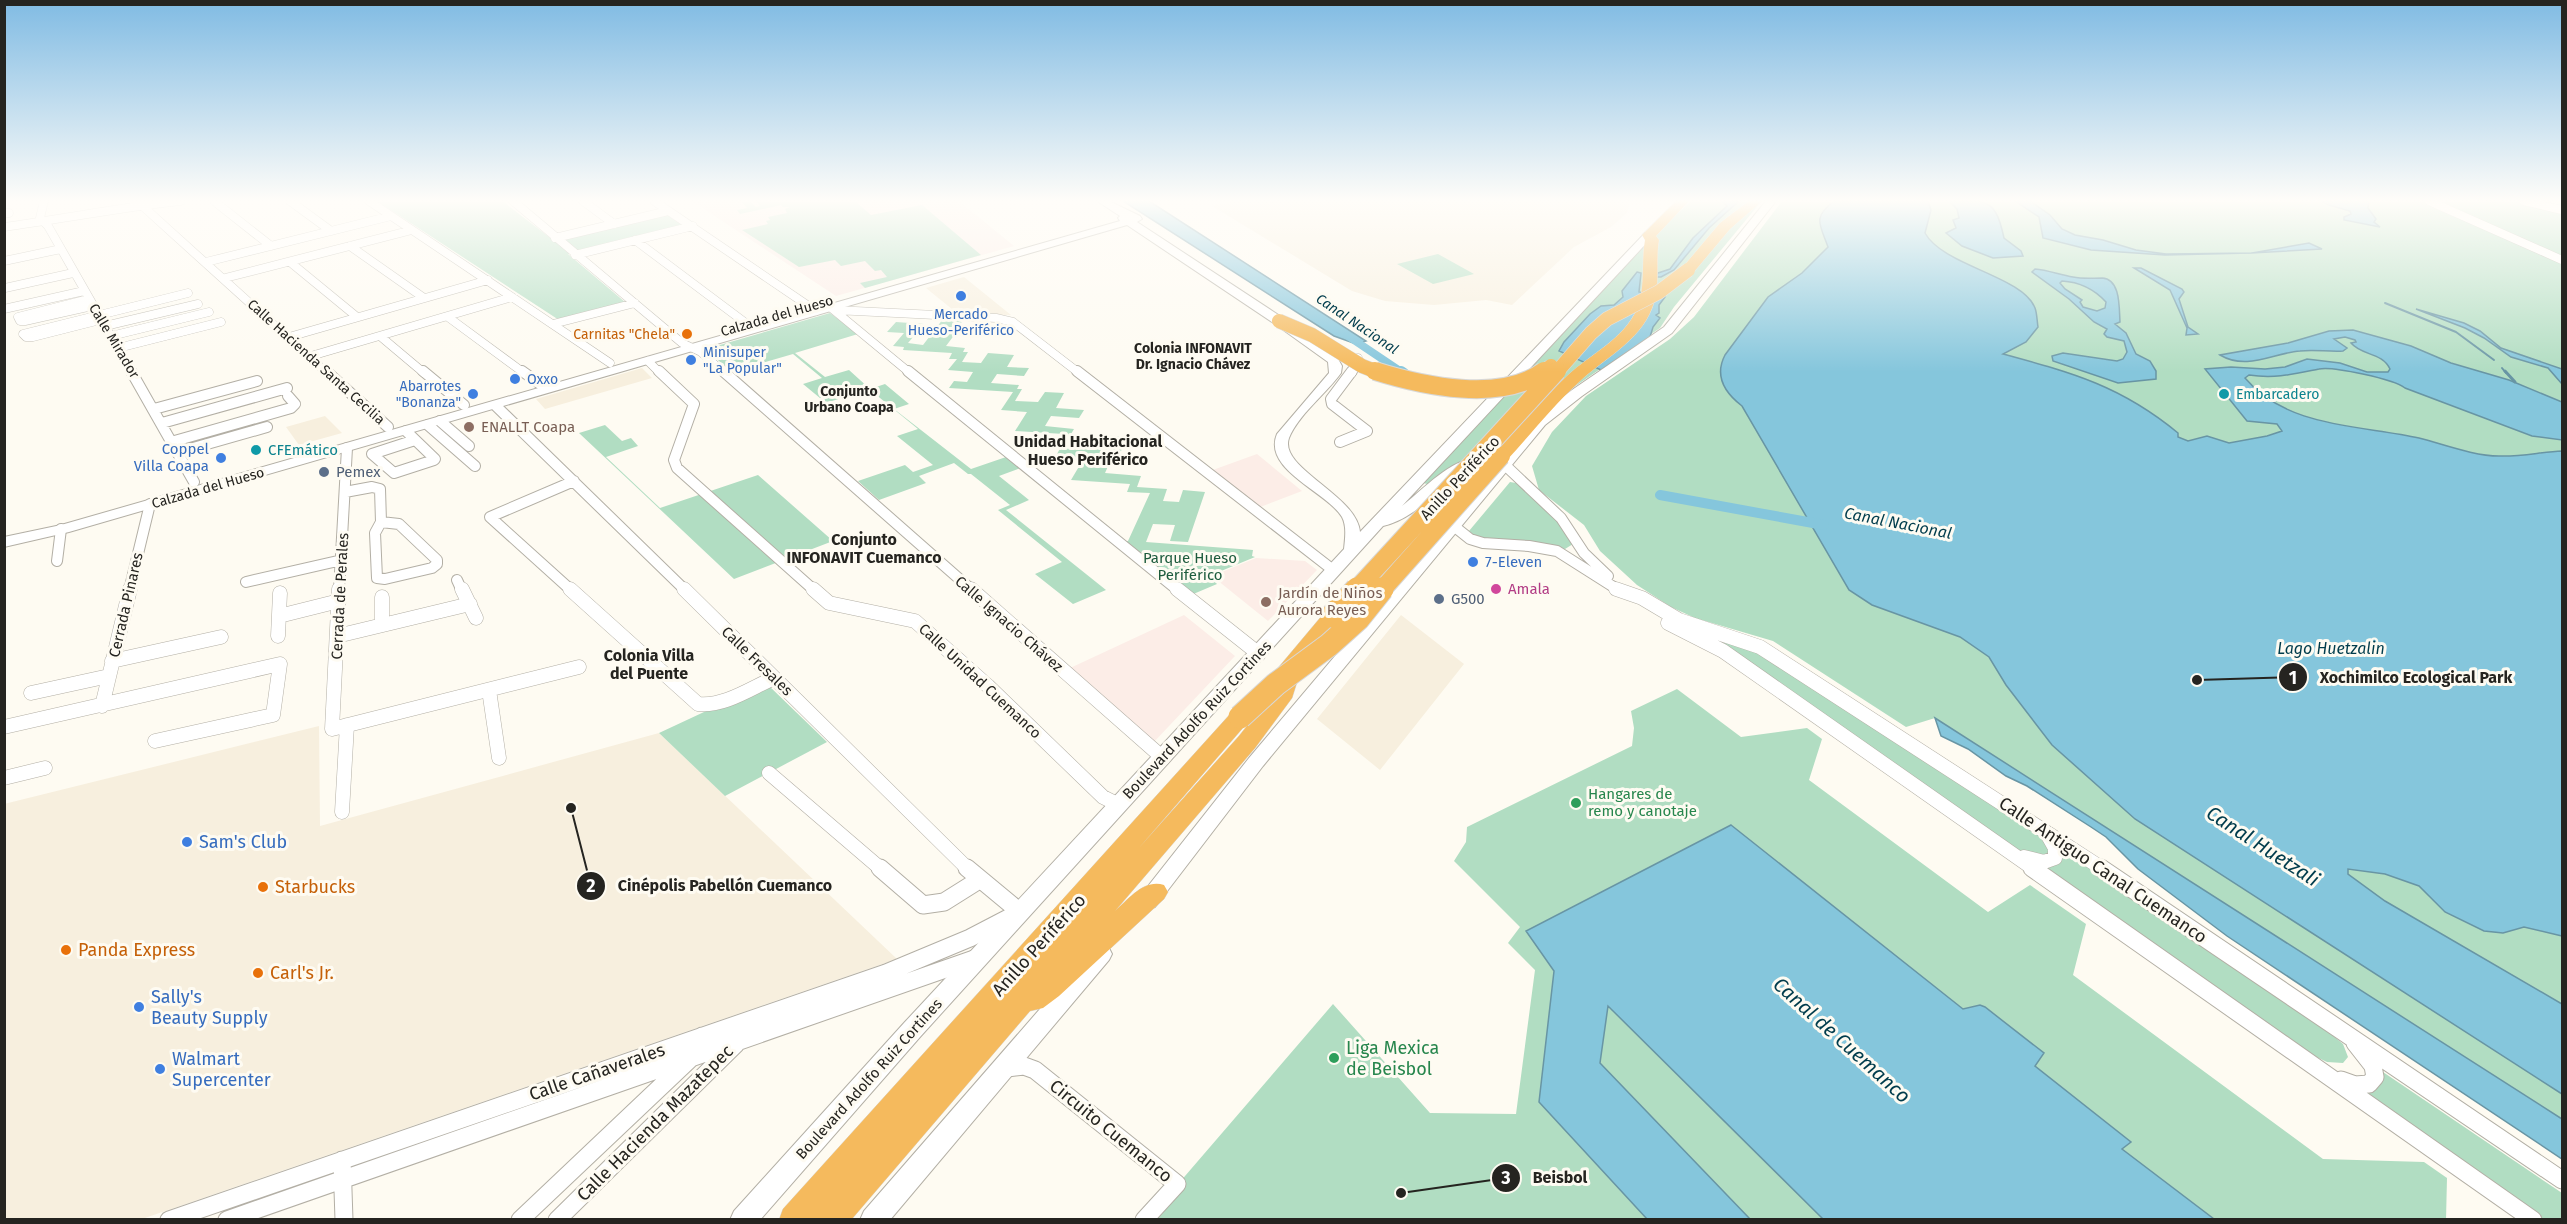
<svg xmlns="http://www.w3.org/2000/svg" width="2567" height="1224" font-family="'Fira Sans',sans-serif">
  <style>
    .built { fill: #f7efde }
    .education { fill: #fcede7 }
    .green { fill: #b1ddc2 }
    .water { fill: #85c6dc; stroke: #6895a4; stroke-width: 1.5; fill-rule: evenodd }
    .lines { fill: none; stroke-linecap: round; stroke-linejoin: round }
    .stream-far1 { stroke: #6895a4; stroke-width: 2 }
    .stream { stroke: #6895a4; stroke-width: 3 }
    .canal-far1 { stroke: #85c6dc; stroke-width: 8 }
    .canal { stroke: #85c6dc; stroke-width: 10 }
    .street-far3-casing { stroke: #b3afa5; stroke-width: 9 }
    .street-far2-casing { stroke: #b3afa5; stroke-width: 12 }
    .street-far1-casing { stroke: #b3afa5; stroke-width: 15 }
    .street-casing { stroke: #b3afa5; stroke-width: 19 }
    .secondary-casing { stroke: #b3afa5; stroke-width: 2 }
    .highway-casing { stroke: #d8d8d7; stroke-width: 1 }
    .street-far3 { stroke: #fff; stroke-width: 8 }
    .street-far2 { stroke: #fff; stroke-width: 10 }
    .street-far1 { stroke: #fff; stroke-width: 14 }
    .street { stroke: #fff; stroke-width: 17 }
    .secondary { fill: #fff; fill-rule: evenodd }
    .highway { fill: #f5ba5d; fill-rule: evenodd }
    .highway-bridge-far2-casing { stroke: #d8d8d7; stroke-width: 15; stroke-linecap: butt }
    .highway-bridge-far1-casing { stroke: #d8d8d7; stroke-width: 20; stroke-linecap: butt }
    .highway-bridge-casing { stroke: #d8d8d7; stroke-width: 25; stroke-linecap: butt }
    .highway-bridge-far2 { stroke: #f5ba5d; stroke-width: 14 }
    .highway-bridge-far1 { stroke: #f5ba5d; stroke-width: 18 }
    .highway-bridge { stroke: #f5ba5d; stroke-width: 23 }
    .shop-dot { fill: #3f7fe0; stroke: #fefbf2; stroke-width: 2 }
    .food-dot { fill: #e8710a; stroke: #fefbf2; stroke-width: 2 }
    .culture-dot { fill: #0f9aa8; stroke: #fefbf2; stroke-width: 2 }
    .education-dot { fill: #8d6e63; stroke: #fefbf2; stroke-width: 2 }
    .service-dot { fill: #5c6f8a; stroke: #fefbf2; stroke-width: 2 }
    .hotel-dot { fill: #d1479c; stroke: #fefbf2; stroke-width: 2 }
    .leisure-dot { fill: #2e9e5b; stroke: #fefbf2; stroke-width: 2 }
    .labels { text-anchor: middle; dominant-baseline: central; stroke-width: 6; stroke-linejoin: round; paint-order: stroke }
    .far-shop-label { font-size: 14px; fill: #366cbe; stroke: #fefbf2; text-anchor: start }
    .far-street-label { font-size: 14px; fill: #252420; stroke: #fefbf2 }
    .far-water-label { font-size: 14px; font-style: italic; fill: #003c4c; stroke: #fefbf2 }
    .far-food-label { font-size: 14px; fill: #c56008; stroke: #fefbf2; text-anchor: end }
    .far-neighbourhood-label { font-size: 14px; font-weight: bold; fill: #252420; stroke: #fefbf2 }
    .far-culture-label { font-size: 14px; fill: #0d838f; stroke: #fefbf2; text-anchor: start }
    .education-label { font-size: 15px; fill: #785e54; stroke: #fefbf2; text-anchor: start }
    .shop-label { font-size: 15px; fill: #366cbe; stroke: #fefbf2; text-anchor: end }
    .culture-label { font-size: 15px; fill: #0d838f; stroke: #fefbf2; text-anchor: start }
    .service-label { font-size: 15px; fill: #4e5e75; stroke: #fefbf2; text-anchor: start }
    .street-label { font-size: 15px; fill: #252420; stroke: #fefbf2 }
    .park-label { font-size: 15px; fill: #1d5b3d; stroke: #fefbf2 }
    .hotel-label { font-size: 15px; fill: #b23c85; stroke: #fefbf2; text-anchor: start }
    .leisure-label { font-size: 15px; fill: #27864d; stroke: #fefbf2; text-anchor: start }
    .neighbourhood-label { font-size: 16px; font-weight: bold; fill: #252420; stroke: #fefbf2 }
    .water-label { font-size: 16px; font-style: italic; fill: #003c4c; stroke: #fefbf2 }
    .near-shop-label { font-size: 18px; fill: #366cbe; stroke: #fefbf2; text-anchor: start }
    .near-street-label { font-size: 18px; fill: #252420; stroke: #fefbf2 }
    .near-food-label { font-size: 18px; fill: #c56008; stroke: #fefbf2; text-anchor: start }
    .near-leisure-label { font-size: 18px; fill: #27864d; stroke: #fefbf2; text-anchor: start }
    .near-water-label { font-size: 20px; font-style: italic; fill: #003c4c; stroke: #fefbf2 }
    .leader { fill: none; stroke: #252420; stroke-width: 2 }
    .callout-dot { fill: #252420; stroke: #fefbf2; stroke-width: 2 }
    .mark-label { font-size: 18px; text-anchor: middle; font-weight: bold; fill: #fff }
    .callout-label { font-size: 16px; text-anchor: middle; font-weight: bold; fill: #252420; stroke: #fefbf2; stroke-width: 6; stroke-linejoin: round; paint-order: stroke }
  </style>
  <rect width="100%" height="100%" fill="#fefbf2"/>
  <path class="built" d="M1235,201H1630L1627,213L1611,227L1574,247L1512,305L1486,300L1434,305L1385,301L1352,291L1212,206Z
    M964,277L1011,315L958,314L926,288Z
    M642,368L652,378L545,409L536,399Z
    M325,416L342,433L299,445L286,427Z
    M1401,615L1464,664L1380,770L1317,719Z
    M319,726L320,826L659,733L897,959L142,1219H5L4,804Z"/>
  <path class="education" d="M692,201H959L1014,246L836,296Z
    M1257,454L1302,491L1258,508L1210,471Z
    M1256,558L1305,561L1317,570L1268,621L1212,576Z
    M1184,615L1235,656L1153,743L1068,669Z"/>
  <path class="green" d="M377,201H502L553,240L666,214L683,226L568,254L625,302L559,320Z
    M741,201H750L756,207L760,206L756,201L856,202L871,215L922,205L981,255L865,288L860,283L887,277L881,270L875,271L865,261L841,266L835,260L799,267L742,230L768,224L766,221L770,220L768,217L787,213L785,209L790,207H783L781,205L740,214L737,210L747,208Z
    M1691,201H1760V203L1674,307L1660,328L1555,400L1466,493L1423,483L1641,247Z
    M1782,201H2426L2562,262V1119L1935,718L1906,727L1773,641L1695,618L1671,607L1637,585L1600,551L1584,525L1539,490L1532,466L1552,432L1586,396L1670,339L1694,317Z
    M2431,201H2521L2562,211V260Z
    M1438,254L1474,274L1433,284L1397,264Z
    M830,313L858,334L795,353L825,377L849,370L870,389L885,384L909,404L894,409L971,469L1009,456L1023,467L999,476L1029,500L1006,510L1106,590L1073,604L1035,574L1062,562L998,510L1010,505L971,474H968L954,463L919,476L926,483L879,500L858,481L905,465L913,472L933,465L897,436L918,429L869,389L826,403L803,384L822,378L793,354L731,372L706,349Z
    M943,319L963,320L955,332L977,333L975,335L955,334L946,346L965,348L963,352H968L962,362L981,363L988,353L1014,355L1007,367L1029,368L1024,376L997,374L991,383L1019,385L1017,389H1022L1015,401L1038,402L1045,392L1064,393L1056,408L1084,410L1079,418L1051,416L1045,426L1074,429L1071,434H1076L1071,445L1096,447L1102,435L1128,437L1120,453L1143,455L1139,464L1110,462L1105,473L1141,476L1137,487L1167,489L1163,501L1179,502L1183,490L1205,492L1188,542L1170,541L1175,525L1153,524L1146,542L1253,550L1252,556L1255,557L1209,576L1217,584L1191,595L1122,541H1128L1150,493L1127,492L1130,484L1071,480L1084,458L1056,456L1065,439L1062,438L1064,434L1015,431L1027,412L1001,410L1013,392L949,388L954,381L967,382L973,372L948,370L957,359H949L952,353L903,350L904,347L893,346L904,333L887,332L896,322L924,324L908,343L923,345Z
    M605,425L622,441L631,438L638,446L606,457L660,508L758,475L833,541L734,579L579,433Z
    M1510,482L1516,483L1558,518L1573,544L1565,549L1559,548L1476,537L1469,531Z
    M1695,633L1760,651L2046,840L2050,849L2047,858L2021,852Z
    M766,683L827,742L725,796L659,733Z
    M1677,689L1741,737L1807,728L1822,739L1809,780L1988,912L2030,885L2086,924L2073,975L2323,1159L2424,1162L2447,1178L2446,1220H1157L1179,1183L1333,1004L1430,1113L1516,1114L1535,970L1508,943L1520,927L1454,861L1466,842L1467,827L1632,746L1634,728L1631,711Z
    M2060,847L2308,1015L2343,1044L2348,1057L2343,1063L2327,1062L2308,1053L2037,865L2049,867L2059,864L2063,855Z
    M2380,1070L2562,1193V1219H2542L2352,1089Z"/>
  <path class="water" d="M1123,201H1149L1366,341L1356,344L1334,336Z
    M1722,201H1739L1709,228L1674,270L1661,277H1656L1655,274L1670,269L1693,238L1727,206Z
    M1834,201H1928L1931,210L1925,233C1943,266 2023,276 2035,308C2037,313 2037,321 2038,327L2026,342L2003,354C2073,373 2121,386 2178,433V437L2188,441L2207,436L2229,443L2267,436L2282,431L2277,424L2247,421L2205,369L2231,367L2265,369L2285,367L2307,359L2340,363L2367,372H2388L2390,369C2382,352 2362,356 2351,343L2356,342L2355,340L2345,337L2334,339L2347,348L2343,351C2328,352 2314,349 2300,351C2273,353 2247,371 2220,355L2288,343L2329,331L2353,330L2411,346L2451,363L2509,380L2562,402V440L2532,436L2405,388C2394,379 2332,366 2319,369C2294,374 2275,379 2249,375L2245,378C2287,428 2360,425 2419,438C2443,444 2474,456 2499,456C2520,457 2541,452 2562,451V936L2524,927L2503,933L2484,931L2445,912L2419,886L2385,874L2348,869V874L2385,901L2562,1004V1094L2135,819L2052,745L2006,685L1989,657L1960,637L1872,605L1849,590L1742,406C1725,393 1714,376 1725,355L1768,297L1802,273L1828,247C1820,224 1812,218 1834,201Z
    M1949,201C1987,201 1995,197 2004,238L2021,251L2023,256L1993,258L1962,246L1946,233L1956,228L1953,220L1959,218L1957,209Z
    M2015,201H2030L2050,215L2062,229L2075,235L2103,240L2136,250L2166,254L2252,253L2309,243L2322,249L2251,253L2165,255L2091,250L2043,238L2039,217Z
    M2321,201H2369L2368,208L2376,219L2374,222L2380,227L2344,220V217L2351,214L2350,211L2329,205Z
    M2134,268H2141L2182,289L2184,292L2179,299L2188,327L2198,334L2186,335L2187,328L2170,290Z
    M2035,269C2048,270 2060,275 2073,277C2083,279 2092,278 2102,278C2121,279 2119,308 2120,322L2115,324L2126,333L2136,354L2150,361L2156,371V379L2118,383L2053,361L2052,356L2063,353L2117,361L2123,359L2127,352L2124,341L2107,337L2104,334L2107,329L2094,322L2069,299L2032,272ZM2062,281C2080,282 2094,289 2106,302L2105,308L2097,311L2083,307L2080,302L2082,300L2065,289L2060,283Z
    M1637,272L1641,273L1639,292L1665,297L1659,305V313L1656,315L1660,318L1653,327L1650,337L1601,370L1559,351L1564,342L1590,314L1601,306L1614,305L1623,297L1622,291Z
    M2416,309L2464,323L2480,331L2501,348L2562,369V384L2548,368L2511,357L2484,338L2465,328Z
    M1935,718L2562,1119V1159L2227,936L2138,869L2106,837L2091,827L2027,786L2006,776L1968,749L1941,736Z
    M1731,825L1963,1009L1980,1005L1985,1007L2044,1053L2035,1066L2131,1142L2122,1149L2214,1219H1823L1608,1006L1600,1063L1750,1219H1647L1539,1102L1554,971L1526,931Z"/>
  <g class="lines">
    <path class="stream-far1" d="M2385,303L2456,332L2494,360
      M2502,368L2506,373"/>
    <path class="stream" d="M2505,371L2515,382"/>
    <path class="canal-far1" d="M1345,334L1403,373"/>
    <path class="canal" d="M1401,371L1404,373
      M1660,495L1824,525"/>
    <defs>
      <path id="street-far3" d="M44,201L40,218L48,226L132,373
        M137,201L327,373
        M214,201L271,246
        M290,201L331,231
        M369,201L610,363
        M513,201L682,343L701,352L724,373
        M583,201L614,224
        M654,201L816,311
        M2429,201L2562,260
        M2524,201L2562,210
        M4,213H9
        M4,227C63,219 122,207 181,201
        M555,238L668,211
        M635,240L747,324
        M350,246L424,298
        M575,255L693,226
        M4,261L61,249
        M206,262L391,216
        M290,262L357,317
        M225,278L412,230
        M5,288L73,273
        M89,299L18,317L20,321H25L92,306
        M824,302L910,373
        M4,309L84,291
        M835,310L996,318L1013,322L1079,373
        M448,317L524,373
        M100,320L33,337H26L23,334L188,293
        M553,324L635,303
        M105,326L198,304
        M111,336L209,312
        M380,336L424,373
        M289,337L488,280
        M118,348L221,322
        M311,356L512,297
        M648,361L660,373
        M1352,373L1358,358"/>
      <path id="street-far2" d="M131,371L194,482
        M326,371L388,427
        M423,371L464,405
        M522,371L540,384
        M659,371L694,404L674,460L677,468L815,591
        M723,371L973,591
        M908,371L1179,591
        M1077,371L1333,570
        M496,406L686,591
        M154,409L257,381
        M440,421L469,446
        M162,423L287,388
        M428,425L475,466
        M406,431L435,459L434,460L394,473L372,454L415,440
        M171,442L291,408L295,404L288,396
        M1340,442L1367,431L1332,404L1331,399L1352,371
        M179,452L267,427
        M1506,466L1561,518L1584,553L1608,576
        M345,492L372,487L380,489L381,522
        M381,522L399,524L437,560V564L432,568L385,579L377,578L375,533Z
        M1455,527L1470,539L1483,543L1529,546L1557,551L1620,591
        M57,561L61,529
        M457,580L462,591
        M246,582L342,560
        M129,591L150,504
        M339,591L347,448
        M572,591L490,517L574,481"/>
      <path id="street-far1" d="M339,589L332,729L579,667
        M462,589L476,618
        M570,589L698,704C724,707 751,688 774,678
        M684,589L968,869
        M813,589L829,603L915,621L988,686L1103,797L1119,805
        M971,589L1163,758
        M1177,589L1259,654
        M1616,589L1642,598L1679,620L1760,647L2103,869
        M382,597V625
        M279,616L339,601
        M1668,623L1723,651L2034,869
        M278,636L280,593
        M337,636L470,604
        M112,661L221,637
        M489,690L499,758
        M31,693L109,676
        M102,706L130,589
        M4,727L280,664L273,715L155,741
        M769,773L881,869
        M4,778L45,768
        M342,812L347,725
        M2024,857L2044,862L2055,858V848L2046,832"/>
      <path id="street" d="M880,868L923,905L944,902L979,880
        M2032,868L2533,1220
        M2101,868L2562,1180
        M1007,1068L1024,1066L1035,1070L1177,1184L1144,1220
        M2341,1080L2355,1085L2369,1084L2375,1077L2373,1066L2355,1043
        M342,1160L344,1220
        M169,1220L886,973L970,938L1020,912L967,868
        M227,1220L974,959
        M520,1220L691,1058L702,1036
        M557,1220L736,1044"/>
      <path id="secondary" d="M1097,201H1109L1140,216L1142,219L1137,222L1283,318L1337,357L1342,366L1341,373C1327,393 1298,415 1289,438C1278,468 1357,495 1360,532L1645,233L1654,235L1402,506C1417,495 1454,456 1472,461L1474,464L1472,467C1441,484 1418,518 1383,526L920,1037L760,1220H730L734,1211L904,1023L1344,549C1345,539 1347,526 1342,517C1327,492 1262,470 1277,434L1329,373L1328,362L1275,324L1127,225L69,532L4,547V537L61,525L1120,221L1118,218L1120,216Z
        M1766,201H1776L1672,333L1582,396L1545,425L1263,766L1155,907L1148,909L1141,907L1137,901L1141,895L1249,758L1535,419L1572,390L1664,327Z
        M1101,945L1109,948L1112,954L1109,960L890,1220H860L864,1211L1093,948Z"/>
      <path id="highway" d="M1676,201H1689L1656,236L1659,240C1655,262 1661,287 1652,308C1639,342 1604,358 1579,382C1553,406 1531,434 1507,460H1495L1492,456L1495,452C1519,426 1542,399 1568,375C1591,354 1624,339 1637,309C1646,287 1641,262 1645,240L1642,235Z
        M1749,201H1762L1730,229L1693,273H1683L1681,270L1683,267L1720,223Z
        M1332,610L1339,612L1343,616L1303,663L1292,698L1255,748L1115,911C1130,898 1144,879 1164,885L1168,892L1164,899L1059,996L1043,1008L1030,1011L851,1220H779L783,1209L1232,712L1240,710L1248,712L1252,717L1248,722L1138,849L1239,736L1270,697L1278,668L1325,612Z"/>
    </defs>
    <use href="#street-far3" class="street-far3-casing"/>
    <use href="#street-far2" class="street-far2-casing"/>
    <use href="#street-far1" class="street-far1-casing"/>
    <use href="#street" class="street-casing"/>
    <use href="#secondary" class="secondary-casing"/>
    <use href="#highway" class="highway-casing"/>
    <use href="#street-far3" class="street-far3"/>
    <use href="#street-far2" class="street-far2"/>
    <use href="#street-far1" class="street-far1"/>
    <use href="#street" class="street"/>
    <use href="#secondary" class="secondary"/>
    <use href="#highway" class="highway"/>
    <defs>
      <path id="highway-bridge-far2" d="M1279,321L1312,335L1362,366L1380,373
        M1542,373L1551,366
        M1556,373L1591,333L1607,319L1659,292L1688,270"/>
      <path id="highway-bridge-far1" d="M1375,371C1423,386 1501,403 1544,371
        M1355,591L1557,371
        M1381,591L1501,456"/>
      <path id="highway-bridge" d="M1332,616L1357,589
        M1240,717L1276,684L1329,645L1358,619L1382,589"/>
    </defs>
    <use href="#highway-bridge-far2" class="highway-bridge-far2-casing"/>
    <use href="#highway-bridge-far1" class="highway-bridge-far1-casing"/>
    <use href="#highway-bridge" class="highway-bridge-casing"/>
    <use href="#highway-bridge-far2" class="highway-bridge-far2"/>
    <use href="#highway-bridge-far1" class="highway-bridge-far1"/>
    <use href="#highway-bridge" class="highway-bridge"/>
  </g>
  <linearGradient id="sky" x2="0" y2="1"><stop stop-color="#80bbe3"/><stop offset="0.54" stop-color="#fffdf9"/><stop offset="1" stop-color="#fffdf9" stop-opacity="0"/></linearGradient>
  <rect width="2567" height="372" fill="url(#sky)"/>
  <g class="shop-dot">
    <circle cx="961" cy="296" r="6"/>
    <circle cx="691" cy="360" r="6"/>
    <circle cx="515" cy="379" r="6"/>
    <circle cx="473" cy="394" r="6"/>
    <circle cx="221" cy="458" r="6"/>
    <circle cx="1473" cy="562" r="6"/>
    <circle cx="187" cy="842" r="6"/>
    <circle cx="139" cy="1007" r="6"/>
    <circle cx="160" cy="1069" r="6"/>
  </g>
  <g class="food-dot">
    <circle cx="687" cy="334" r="6"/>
    <circle cx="263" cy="887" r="6"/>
    <circle cx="66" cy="950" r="6"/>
    <circle cx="258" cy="973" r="6"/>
  </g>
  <g class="culture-dot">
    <circle cx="2224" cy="394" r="6"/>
    <circle cx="256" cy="450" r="6"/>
  </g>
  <g class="education-dot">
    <circle cx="469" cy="427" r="6"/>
    <circle cx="1266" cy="602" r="6"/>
  </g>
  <g class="service-dot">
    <circle cx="324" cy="472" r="6"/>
    <circle cx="1439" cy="599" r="6"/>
  </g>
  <circle class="hotel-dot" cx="1496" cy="589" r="6"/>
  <g class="leisure-dot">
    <circle cx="1576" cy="803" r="6"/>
    <circle cx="1334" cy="1058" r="6"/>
  </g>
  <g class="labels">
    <g class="far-shop-label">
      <text x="961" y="314" text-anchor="middle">Mercado<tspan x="961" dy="16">Hueso-Periférico</tspan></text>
      <text x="703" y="352">Minisuper<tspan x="703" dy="16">"La Popular"</tspan></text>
      <text x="527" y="379">Oxxo</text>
      <text x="461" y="386" text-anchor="end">Abarrotes<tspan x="461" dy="16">"Bonanza"</tspan></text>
    </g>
    <g class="far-street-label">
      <text transform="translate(777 316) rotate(-16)">Calzada del Hueso</text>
      <text transform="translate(114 341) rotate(59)">Calle Mirador</text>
      <text transform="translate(316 362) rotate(42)">Calle Hacienda Santa Cecilia</text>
      <text transform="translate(208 488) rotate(-16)">Calzada del Hueso</text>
    </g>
    <g class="far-water-label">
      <text transform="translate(1357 324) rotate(34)">Canal Nacional</text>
    </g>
    <g class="far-food-label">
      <text x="675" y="334">Carnitas "Chela"</text>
    </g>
    <g class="far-neighbourhood-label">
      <text x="1193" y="348">Colonia INFONAVIT<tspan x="1193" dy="16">Dr. Ignacio Chávez</tspan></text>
      <text x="849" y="391">Conjunto<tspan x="849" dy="16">Urbano Coapa</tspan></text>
    </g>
    <g class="far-culture-label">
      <text x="2236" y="394">Embarcadero</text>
    </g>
    <g class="education-label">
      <text x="481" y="427">ENALLT Coapa</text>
      <text x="1278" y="593">Jardín de Niños<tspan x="1278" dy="17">Aurora Reyes</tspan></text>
    </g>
    <g class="shop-label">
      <text x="209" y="449">Coppel<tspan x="209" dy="17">Villa Coapa</tspan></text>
      <text x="1485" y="562" text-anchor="start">7-Eleven</text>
    </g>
    <g class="culture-label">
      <text x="268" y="450">CFEmático</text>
    </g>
    <g class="service-label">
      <text x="336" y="472">Pemex</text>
      <text x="1451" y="599">G500</text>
    </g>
    <g class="street-label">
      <text transform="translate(1460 478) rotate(-47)">Anillo Periférico</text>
      <text transform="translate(340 596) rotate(-87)">Cerrada de Perales</text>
      <text transform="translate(126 605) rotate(-77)">Cerrada Pinares</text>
      <text transform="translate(1009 624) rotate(41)">Calle Ignacio Chávez</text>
      <text transform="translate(757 661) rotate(44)">Calle Fresales</text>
      <text transform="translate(980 681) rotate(43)">Calle Unidad Cuemanco</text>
      <text transform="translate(1197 720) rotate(-47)">Boulevard Adolfo Ruiz Cortines</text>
      <text transform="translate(869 1079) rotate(-48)">Boulevard Adolfo Ruiz Cortines</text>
    </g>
    <g class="park-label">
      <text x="1190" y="558">Parque Hueso<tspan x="1190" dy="17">Periférico</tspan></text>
    </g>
    <g class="hotel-label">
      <text x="1508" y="589">Amala</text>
    </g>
    <g class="leisure-label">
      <text x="1588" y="794">Hangares de<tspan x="1588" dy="17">remo y canotaje</tspan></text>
    </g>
    <g class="neighbourhood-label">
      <text x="1088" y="441">Unidad Habitacional<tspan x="1088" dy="18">Hueso Periférico</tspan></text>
      <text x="864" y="539">Conjunto<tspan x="864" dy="18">INFONAVIT Cuemanco</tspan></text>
      <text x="649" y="655">Colonia Villa<tspan x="649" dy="18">del Puente</tspan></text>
    </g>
    <g class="water-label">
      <text transform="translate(1898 523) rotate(11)">Canal Nacional</text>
      <text x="2331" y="648">Lago Huetzalin</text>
    </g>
    <g class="near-shop-label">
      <text x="199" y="842">Sam's Club</text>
      <text x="151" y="997">Sally's<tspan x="151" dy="21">Beauty Supply</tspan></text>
      <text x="172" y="1059">Walmart<tspan x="172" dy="21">Supercenter</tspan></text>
    </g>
    <g class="near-street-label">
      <text transform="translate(2103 870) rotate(34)">Calle Antiguo Canal Cuemanco</text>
      <text transform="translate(1039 945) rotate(-48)">Anillo Periférico</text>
      <text transform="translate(597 1072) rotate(-19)">Calle Cañaverales</text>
      <text transform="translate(655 1123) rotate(-45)">Calle Hacienda Mazatepec</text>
      <text transform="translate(1111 1131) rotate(39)">Circuito Cuemanco</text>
    </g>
    <g class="near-food-label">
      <text x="275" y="887">Starbucks</text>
      <text x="78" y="950">Panda Express</text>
      <text x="270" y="973">Carl's Jr.</text>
    </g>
    <g class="near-leisure-label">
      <text x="1346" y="1048">Liga Mexica<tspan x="1346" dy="21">de Beisbol</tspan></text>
    </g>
    <g class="near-water-label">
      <text transform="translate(2263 846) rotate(33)">Canal Huetzali</text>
      <text transform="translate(1842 1040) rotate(42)">Canal de Cuemanco</text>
    </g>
  </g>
  <path class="leader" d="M2197 680L2293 677M571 808L591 886M1401 1193L1506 1178"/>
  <g class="callout-dot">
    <circle cx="2197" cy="680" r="6"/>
    <circle cx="571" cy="808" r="6"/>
    <circle cx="1401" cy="1193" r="6"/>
    <circle cx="2293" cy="677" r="15"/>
    <circle cx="591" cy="886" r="15"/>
    <circle cx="1506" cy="1178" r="15"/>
  </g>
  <g class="mark-label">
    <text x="2293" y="684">1</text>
    <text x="591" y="892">2</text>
    <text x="1506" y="1184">3</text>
  </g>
  <g class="callout-label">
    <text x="2416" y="683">Xochimilco Ecological Park</text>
    <text x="725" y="891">Cinépolis Pabellón Cuemanco</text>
    <text x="1560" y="1183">Beisbol</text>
  </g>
  <rect width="2567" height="1224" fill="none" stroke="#252420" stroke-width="12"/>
</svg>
